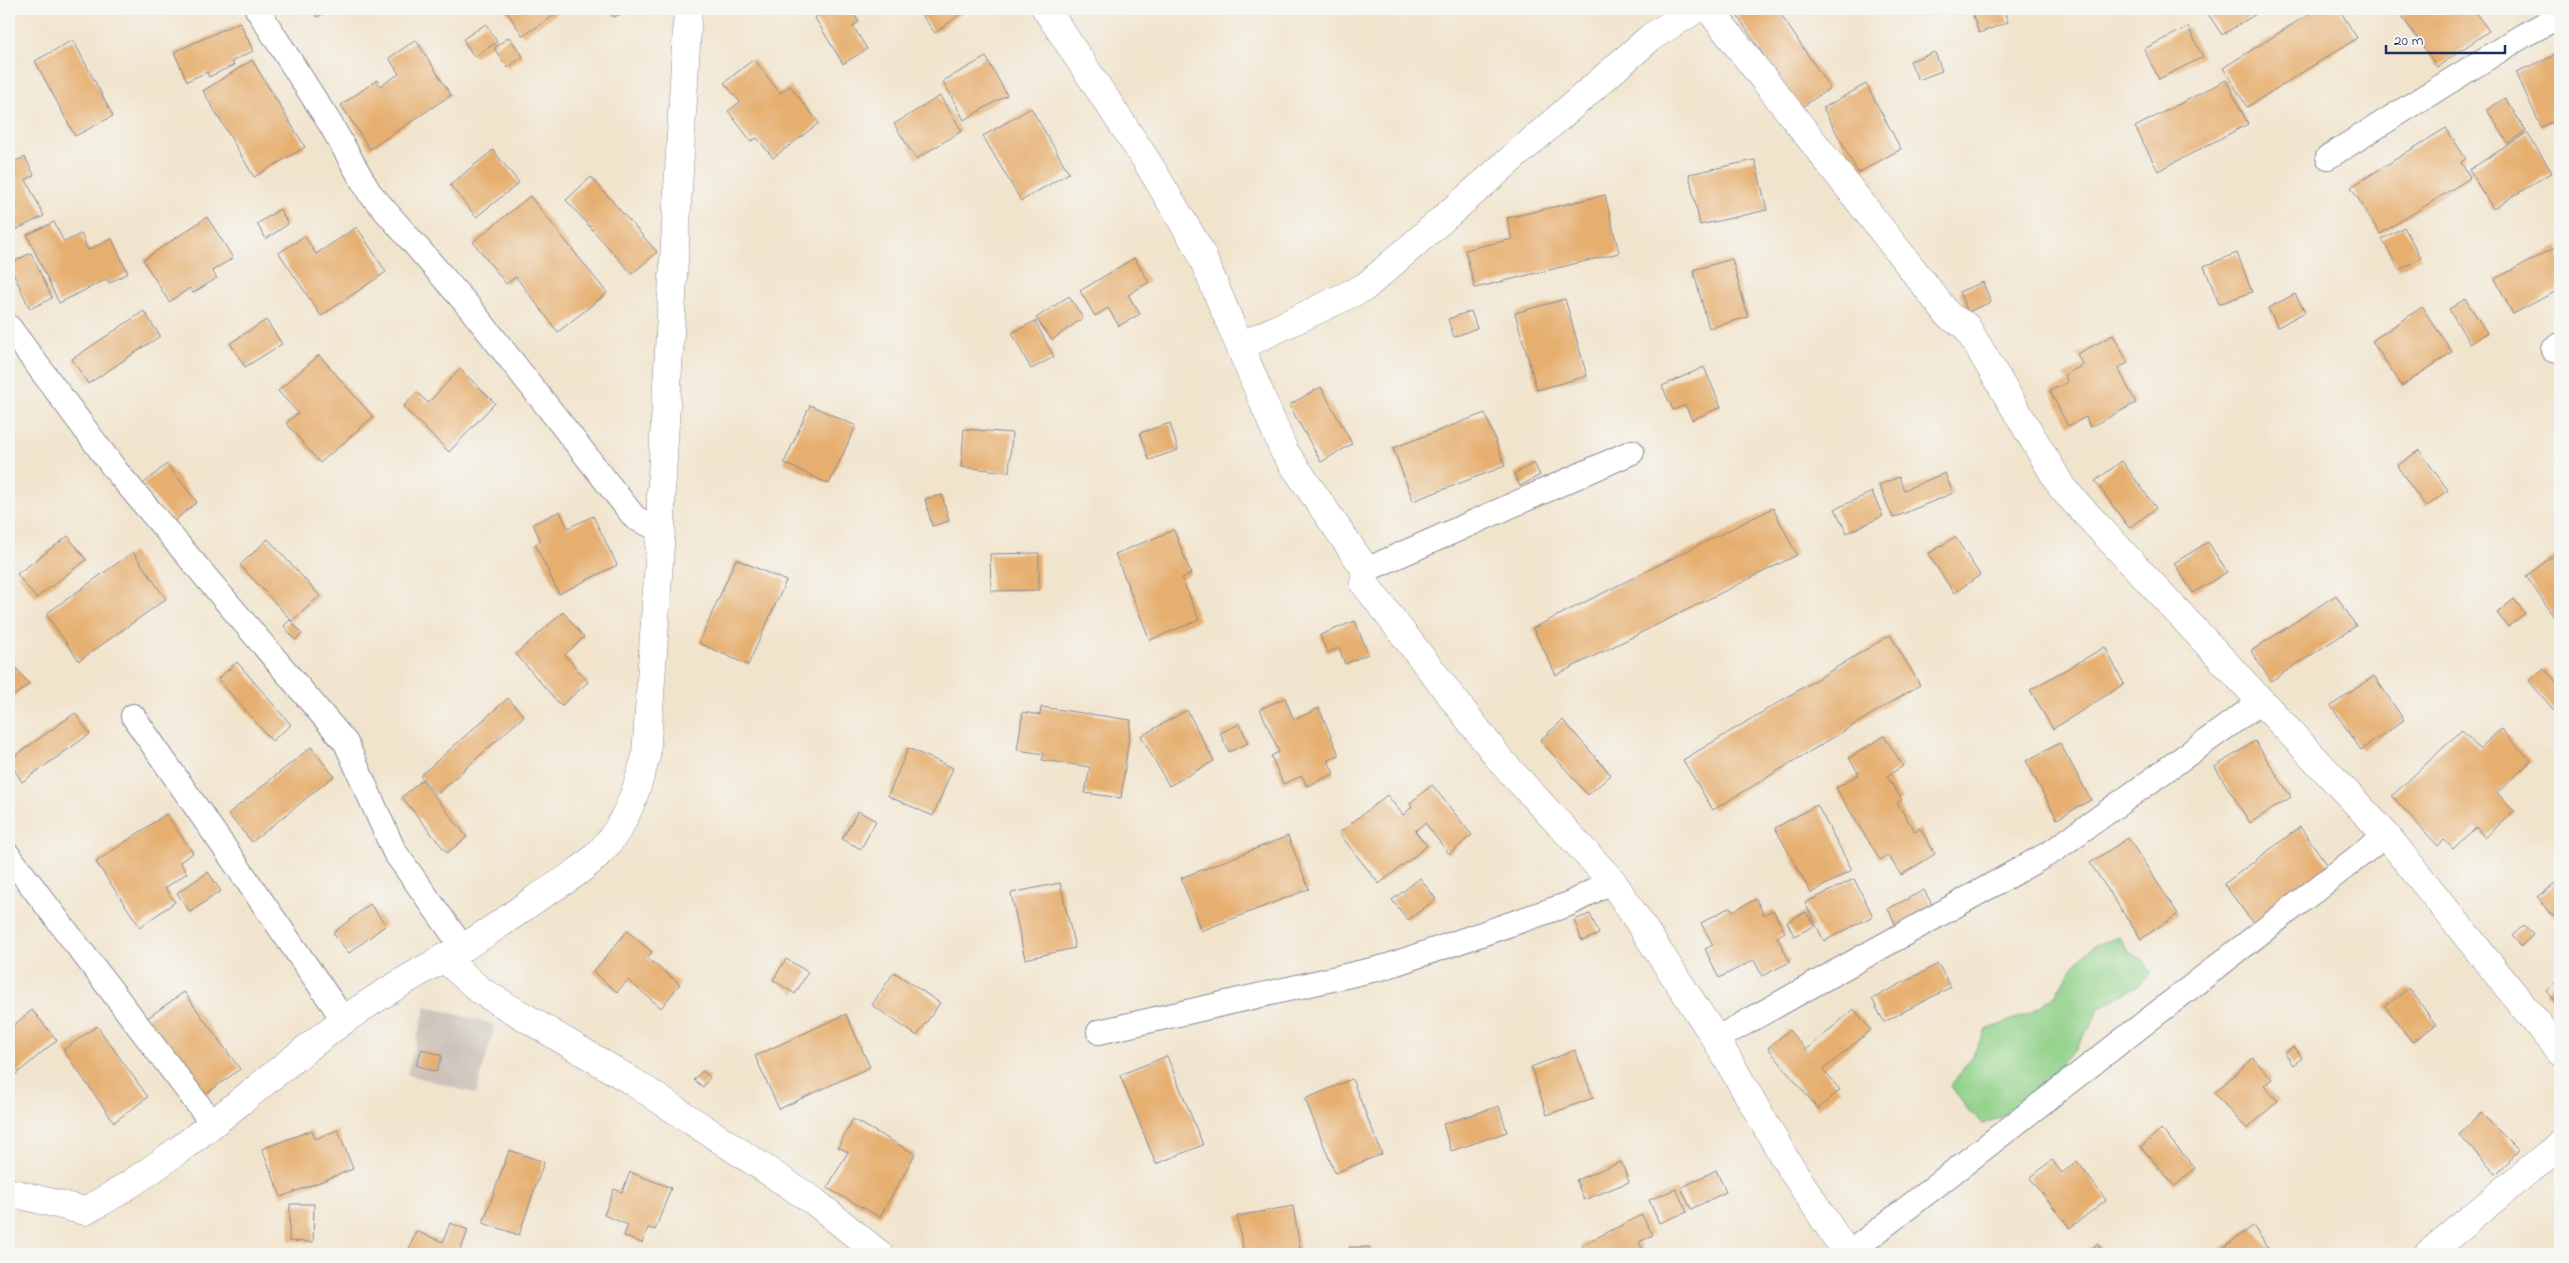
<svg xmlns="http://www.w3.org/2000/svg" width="2569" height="1263" font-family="'Indie Flower',sans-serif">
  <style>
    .industrial { fill: #ccc2b9 }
    .green { fill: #92d289; stroke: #568074 }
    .building { fill: #e6af6f }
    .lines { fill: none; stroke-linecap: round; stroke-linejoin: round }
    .lane-casing { stroke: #868a96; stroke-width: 26 }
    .street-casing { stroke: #868a96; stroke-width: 29 }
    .lane { stroke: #fff; stroke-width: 24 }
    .street { stroke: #fff; stroke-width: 28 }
  </style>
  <rect width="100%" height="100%" fill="#f6f6f2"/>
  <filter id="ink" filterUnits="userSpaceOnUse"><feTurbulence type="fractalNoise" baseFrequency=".02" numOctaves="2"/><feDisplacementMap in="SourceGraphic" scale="10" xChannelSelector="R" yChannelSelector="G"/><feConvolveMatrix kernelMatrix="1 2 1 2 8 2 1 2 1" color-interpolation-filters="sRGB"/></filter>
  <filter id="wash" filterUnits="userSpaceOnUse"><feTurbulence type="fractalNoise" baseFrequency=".0096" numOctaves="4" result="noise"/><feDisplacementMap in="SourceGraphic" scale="20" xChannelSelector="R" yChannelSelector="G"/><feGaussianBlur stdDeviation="1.12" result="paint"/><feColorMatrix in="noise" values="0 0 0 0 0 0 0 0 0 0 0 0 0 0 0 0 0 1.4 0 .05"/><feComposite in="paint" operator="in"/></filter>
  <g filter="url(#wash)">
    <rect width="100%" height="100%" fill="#f1e4cd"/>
    <path class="industrial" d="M426,1006L495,1025L476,1094L407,1074Z"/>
    <path class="green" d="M2120,937L2130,953L2143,959L2151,973L2140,984L2101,1007L2075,1050L2046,1080L2001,1118L1983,1123L1969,1112L1951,1086L1972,1056L1986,1030L2030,1013L2055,995L2074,965L2093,946Z"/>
    <g id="blocks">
      <path class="building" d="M312,9H333L317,17Z
        M505,9H564L523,36Z
        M610,9H631L614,17Z
        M829,9H841L845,15L852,11L859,22L853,26L867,49L843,64L815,18Z
        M917,9H967L935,33Z
        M1739,9H1777L1830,88L1799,109L1735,12Z
        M1975,9H2003L2008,22L1979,33L1971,10Z
        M2205,9H2264L2222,35Z
        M2317,9H2339L2357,38L2247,107L2223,68Z
        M2397,9H2473L2489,31L2437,67Z
        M240,22L253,51L232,61L234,65L209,77L207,72L187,81L174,52Z
        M486,24L497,42L474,57L463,39Z
        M2188,27L2203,57L2159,79L2144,49Z
        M509,37L523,56L508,68L494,48Z
        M73,40L113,116L75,136L35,61Z
        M416,40L451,95L370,149L341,105L377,80L380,86L399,74L389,58Z
        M1935,52L1942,71L1918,80L1910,61Z
        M2560,53V118L2541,127L2516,72Z
        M986,57L1007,95L964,120L943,81Z
        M754,59L780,93L790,86L819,123L773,158L757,138L751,141L728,111L740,102L724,83Z
        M252,60L305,147L254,177L203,91Z
        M2226,80L2248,124L2158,171L2135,127Z
        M1866,84L1901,149L1858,173L1823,108Z
        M940,96L962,131L916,159L894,124Z
        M2505,98L2526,131L2508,143L2487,110Z
        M1031,108L1069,173L1021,201L983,136Z
        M2446,128L2466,159L2461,162L2470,178L2380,234L2351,187Z
        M2527,133L2552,172L2493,209L2469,170Z
        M493,150L519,183L476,217L450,185Z
        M25,157L34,175L26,180L44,216L9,233V164Z
        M1755,160L1767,210L1700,225L1689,174Z
        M591,177L657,252L632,274L566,200Z
        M1605,195L1619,253L1475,288L1465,250L1512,239L1507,218Z
        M530,196L607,293L558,332L516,277L506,284L473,242Z
        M280,209L288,224L266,239L257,224Z
        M207,217L233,258L212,271L217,278L193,293L190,288L169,302L143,260Z
        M54,222L64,242L81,234L88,250L112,239L128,273L109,283L107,279L59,303L27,235Z
        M357,227L386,272L321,316L279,253L305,236L316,254Z
        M2404,227L2421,258L2399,270L2382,239Z
        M2560,245V289L2513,314L2495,279Z
        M31,253L52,298L30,309L9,264Z
        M2237,253L2252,292L2219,304L2204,266Z
        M1134,258L1149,282L1128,295L1140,314L1119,326L1108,308L1095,316L1080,291Z
        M1732,259L1748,317L1709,328L1693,270Z
        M1983,282L1991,302L1968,312L1959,292Z
        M2295,294L2305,312L2278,327L2268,308Z
        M1069,296L1083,318L1052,340L1036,318Z
        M1565,299L1587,376L1537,390L1515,313Z
        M2465,299L2487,333L2470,344L2449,309Z
        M2422,307L2452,352L2402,386L2372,341Z
        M144,311L160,336L88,384L72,359Z
        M1471,311L1477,328L1454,337L1448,319Z
        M266,320L282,344L245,367L230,343Z
        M1035,321L1054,357L1031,369L1012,333Z
        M2113,335L2128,363L2118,368L2136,403L2090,427L2086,417L2068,426L2050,391L2068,382L2064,375L2083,365L2077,354Z
        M319,355L373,417L320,463L286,423L298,413L278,391Z
        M1704,367L1721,407L1692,420L1685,405L1673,410L1662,386Z
        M460,369L495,403L449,452L403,407L417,392L428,403Z
        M1321,387L1352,444L1321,462L1289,405Z
        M810,405L856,426L829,484L784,463Z
        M1485,413L1505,466L1413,501L1393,448Z
        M1170,423L1178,450L1149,460L1140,433Z
        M964,429L1012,433L1009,472L961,467Z
        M2419,450L2448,490L2426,507L2397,466Z
        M2122,461L2156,508L2129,528L2095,481Z
        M1534,463L1540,475L1520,486L1514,474Z
        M167,464L197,502L174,521L143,484Z
        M1945,473L1953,493L1893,518L1879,485L1899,477L1904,490Z
        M1872,492L1883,516L1847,533L1835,509Z
        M942,495L949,521L932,526L925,499Z
        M1773,508L1797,555L1556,675L1533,628Z
        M560,511L568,528L593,516L617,565L559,594L535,544L541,541L533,524Z
        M1174,530L1191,574L1182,578L1199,620L1150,640L1115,554Z
        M68,536L86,560L36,598L17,574Z
        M1955,537L1980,575L1954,593L1928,554Z
        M268,539L320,596L292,621L240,565Z
        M2208,542L2227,572L2193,593L2174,563Z
        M2560,551V612L2554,617L2526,576Z
        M133,552L166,599L79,661L46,614Z
        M1039,553V590L991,591L990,554Z
        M736,559L786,581L748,665L699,643Z
        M2336,595L2356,626L2271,681L2251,651Z
        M2514,599L2525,613L2508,627L2497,613Z
        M563,612L584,637L565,655L588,682L561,706L516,654Z
        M290,620L302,634L295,640L284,626Z
        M1355,621L1368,654L1345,664L1339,648L1327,653L1320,635Z
        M1890,635L1920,685L1713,810L1683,760Z
        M2105,647L2124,684L2053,729L2030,690Z
        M9,659L29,684L9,700Z
        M237,662L291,725L272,741L218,679Z
        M2544,668L2560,686V713L2558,715L2529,681Z
        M2374,676L2404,720L2361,750L2331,706Z
        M508,698L524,716L437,794L420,776Z
        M1285,698L1294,720L1319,708L1339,755L1328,760L1334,774L1307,786L1302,776L1283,784L1271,756L1279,752L1260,709Z
        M1041,707L1131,720L1121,798L1085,793L1090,767L1042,760L1044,754L1017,750L1023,712L1040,715Z
        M1187,710L1214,761L1169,786L1141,736Z
        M75,713L90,734L22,782L9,760Z
        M1563,720L1611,775L1588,795L1540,740Z
        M1240,724L1248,743L1229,752L1220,733Z
        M2501,729L2531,761L2497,793L2514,811L2485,838L2476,827L2453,849L2444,840L2438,846L2392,796L2462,730L2479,749Z
        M1884,736L1903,766L1887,776L1902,800L1897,803L1915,832L1920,828L1935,854L1901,875L1888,855L1880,860L1836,788L1859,774L1849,758Z
        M2255,741L2291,797L2250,823L2215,767Z
        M2060,743L2091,800L2057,819L2026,761Z
        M311,747L334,776L252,842L228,814Z
        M908,748L953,768L933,816L888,796Z
        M422,780L467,837L447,853L402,797Z
        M1432,785L1472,835L1449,854L1425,823L1415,831L1427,846L1379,884L1339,833L1387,795L1403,815L1412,807L1410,803Z
        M1817,805L1852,870L1811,893L1775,828Z
        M858,811L876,821L861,849L842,839Z
        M166,814L193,853L180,862L187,873L165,888L175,902L140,927L96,862Z
        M2300,827L2330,868L2253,923L2224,884Z
        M1288,836L1309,889L1201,931L1181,878Z
        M2128,838L2178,914L2141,939L2090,863Z
        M208,872L221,891L190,912L177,893Z
        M1420,878L1436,899L1408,920L1392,900Z
        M1854,879L1873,916L1824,941L1805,903Z
        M2560,879V910L2553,916L2538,897Z
        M1060,883L1075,948L1025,959L1011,893Z
        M1924,890L1934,908L1897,927L1888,909Z
        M1756,899L1764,915L1773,910L1785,932L1777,937L1790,962L1762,976L1754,960L1719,978L1705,949L1713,945L1701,923L1730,907L1733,911Z
        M370,904L386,925L349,953L333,933Z
        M1806,912L1814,926L1794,936L1787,922Z
        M1590,914L1599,934L1582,941L1574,920Z
        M2524,925L2533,935L2521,946L2512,936Z
        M627,931L652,952L647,958L680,984L661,1008L628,980L617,992L593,972Z
        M786,959L808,972L795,994L773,980Z
        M1938,964L1951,987L1884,1022L1872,999Z
        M894,972L940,1003L917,1036L872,1005Z
        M2560,979V1009L2546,991Z
        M2409,988L2436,1025L2412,1042L2385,1006Z
        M184,992L240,1069L202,1097L146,1019Z
        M1854,1009L1871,1030L1823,1070L1840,1090L1818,1109L1768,1048L1789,1030L1806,1050Z
        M32,1010L57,1040L9,1080V1029Z
        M846,1014L870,1067L779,1109L755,1056Z
        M97,1026L148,1097L114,1122L63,1050Z
        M2294,1046L2302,1058L2293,1065L2285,1053Z
        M422,1049L442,1056L436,1072L416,1065Z
        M1575,1050L1593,1098L1547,1115L1531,1067Z
        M1167,1056L1203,1145L1156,1164L1120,1075Z
        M2253,1058L2272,1079L2264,1086L2278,1101L2247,1129L2214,1093Z
        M702,1071L710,1077L703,1087L694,1080Z
        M1352,1079L1382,1154L1335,1173L1305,1099Z
        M1499,1106L1507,1132L1451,1151L1443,1124Z
        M2481,1113L2519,1151L2496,1174L2459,1135Z
        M853,1119L915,1154L880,1217L827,1188L848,1152L838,1147Z
        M2161,1129L2195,1168L2175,1186L2141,1147Z
        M312,1130L315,1139L338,1130L353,1169L281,1197L262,1149Z
        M509,1150L544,1162L519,1235L483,1223Z
        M2052,1160L2062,1173L2077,1161L2106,1200L2070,1228L2030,1178Z
        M1621,1162L1629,1182L1584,1200L1576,1180Z
        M1716,1170L1726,1192L1691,1209L1681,1188Z
        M630,1172L671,1188L655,1230L648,1228L642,1243L624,1236L628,1225L604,1215L614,1189L622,1192Z
        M1676,1189L1687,1212L1659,1223L1649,1200Z
        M290,1204H314L313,1242L289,1241Z
        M1293,1206L1301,1254H1244L1237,1216Z
        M1642,1215L1653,1235L1639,1242L1645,1254H1586L1582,1245Z
        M450,1223L468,1230L459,1254H407L416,1231L443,1242Z
        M2253,1226L2273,1254H2221L2219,1251Z
        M2097,1244L2105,1254H2085Z
        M1349,1247H1370V1254H1349Z"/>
    </g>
  </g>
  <g filter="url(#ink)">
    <use href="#blocks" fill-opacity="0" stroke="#868a96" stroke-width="1"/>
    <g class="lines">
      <defs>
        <path id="lane" d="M257,9L331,125L369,192L470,308L635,518L661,530
          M2328,157L2524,35L2560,16
          M9,327L117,472L346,743L394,851L463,948
          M2553,350L2560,345
          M1366,570L1632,452
          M133,716L344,1020
          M9,856L213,1124
          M1099,1032L1385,967L1569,904L1612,881
          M1716,1039L2053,851L2262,701
          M1848,1254L2386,835"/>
        <path id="street" d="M1046,9L1146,160L1199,249L1284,451L1366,570L1364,583L1502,762L1612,881L1716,1039L1785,1159L1847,1254
          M1709,9L1949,316L1966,326L2063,489L2386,835L2560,1052
          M1241,346L1365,287L1651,37L1696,9
          M443,957L481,991L630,1080L815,1202L879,1254
          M9,1192L85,1211C179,1160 257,1084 343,1021C380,994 422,970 462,948C487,934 511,916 534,900C557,885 583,871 601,851C626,825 637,789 646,756L661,530V494L688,9
          M2428,1254L2560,1144"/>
      </defs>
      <use href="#lane" class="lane-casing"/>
      <use href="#street" class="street-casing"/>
      <use href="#lane" class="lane"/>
      <use href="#street" class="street"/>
    </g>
  </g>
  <rect width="2569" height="1263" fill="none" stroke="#f6f6f2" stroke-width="30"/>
  <path d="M2386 45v8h119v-8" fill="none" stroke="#1b2f5e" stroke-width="2.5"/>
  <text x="2394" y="45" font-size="15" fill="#1b2f5e" stroke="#f6f6f2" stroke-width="4" paint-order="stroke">20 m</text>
</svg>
